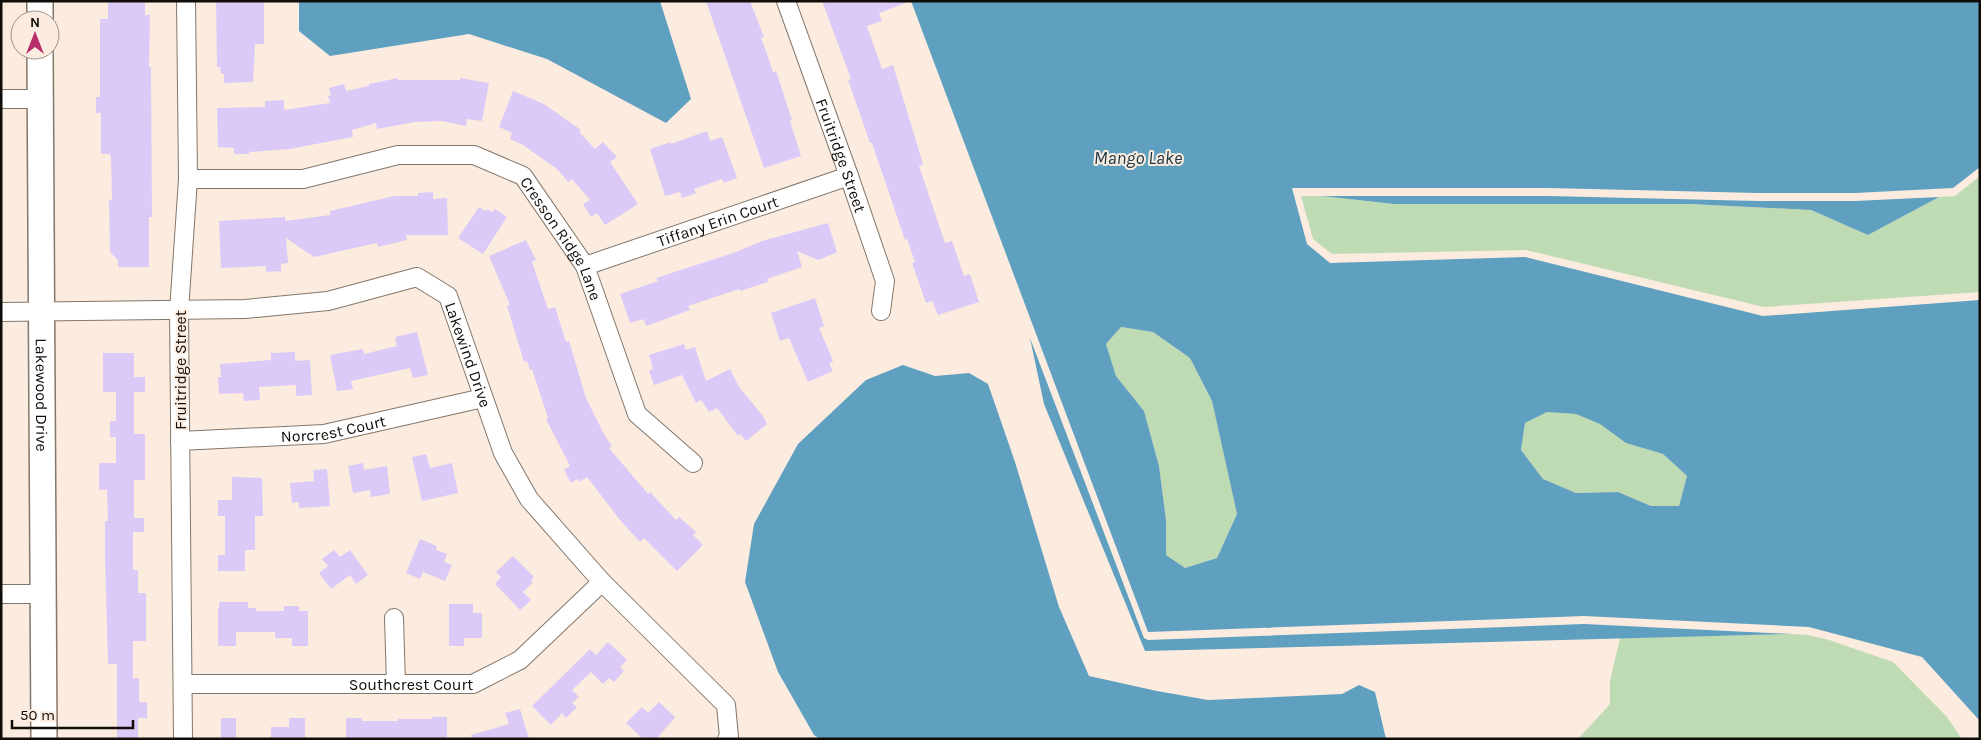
<svg xmlns="http://www.w3.org/2000/svg" width="1981" height="740" font-family="Karla,sans-serif">
  <style>
    .green { fill: #bedbb3 }
    .water { fill: #5f9fc0; fill-rule: evenodd }
    .building { fill: #dbcaf8 }
    .lines { fill: none; stroke-linecap: round; stroke-linejoin: round }
    .street-casing { stroke: #83766a; stroke-width: 20 }
    .secondary-casing { stroke: #83766a; stroke-width: 28 }
    .street { stroke: #fff; stroke-width: 18 }
    .secondary { stroke: #fff; stroke-width: 25 }
    .labels { text-anchor: middle; dominant-baseline: central; stroke-width: 4; stroke-linejoin: round; paint-order: stroke }
    .street-label { font-size: 16px; fill: #100c07; stroke: #fbecdf }
    .water-label { font-size: 18px; font-style: italic; fill: #153342; stroke: #fbecdf }
  </style>
  <rect width="100%" height="100%" fill="#fbecdf"/>
  <path class="green" d="M1980,176V292L1764,307L1526,250L1332,254L1313,239L1301,196H1322L1394,204H1690L1811,210L1868,235L1939,197L1955,196Z
    M1121,327L1153,332L1190,358L1212,401L1237,514L1217,558L1185,568L1166,555V520L1159,466L1144,411L1116,376L1106,344Z
    M1547,412L1576,414L1601,424L1626,443L1663,454L1687,476L1679,506H1651L1618,492L1576,493L1543,479L1521,450L1525,423Z
    M1792,634L1808,635L1829,640L1893,662L1947,717L1962,739H1578L1610,704V681L1620,638Z"/>
  <path class="water" d="M299,1H660L691,99L666,123L547,59L469,34L330,56L299,31Z
    M911,1H1980V167L1953,188L1855,193H1758L1548,188H1292L1307,244L1330,263L1525,257L1763,316L1980,300V721L1922,657L1809,627L1584,616L1148,632ZM1121,327L1153,332L1190,358L1212,401L1237,514L1217,558L1185,568L1166,555V520L1159,466L1144,411L1116,376L1106,344ZM1547,412L1576,414L1600,424L1626,443L1663,454L1687,476L1679,506H1651L1618,492L1576,493L1543,479L1521,450L1525,423Z
    M1322,196H1548L1758,201H1855L1939,197L1868,235L1811,210L1690,204H1394Z
    M1030,338L1144,638L1148,640L1584,624L1792,634L1145,651L1044,404Z
    M903,365L935,376L969,373L988,384L1015,462L1059,607L1089,676L1157,691L1208,700L1342,694L1359,685L1375,692L1386,739H820L814,735L778,672L745,582L754,524L798,444L866,380Z"/>
  <path class="building" d="M108,1H145V15H150L149,67H151L152,217H149V267H118V260L110,252L109,200H112L111,157L110,154H101V113H96V97H100V19H108Z
    M216,1H264V44H255L253,82L224,83V74H221L220,67H217Z
    M706,1H750L764,37L761,38L766,51L773,72L776,71L792,120L790,121L801,156L764,168Z
    M822,1H906V3L879,13L882,21L867,26L882,69L893,65L923,164L919,166L945,243L952,241L964,276L970,274L979,302L938,315L932,301L926,303L912,263L915,262L907,239L905,240L872,143H870L848,80L851,79Z
    M398,78V80H460V78L489,83L482,121L467,119L466,126L442,121L415,122L377,129L376,123L352,130L353,137L289,149L249,152V154H234V148L218,147L217,108L265,107V101L284,100V110L330,103L328,96L331,95L329,88L344,84L346,91L369,86V84Z
    M513,91L544,104L581,130L579,132L595,149L603,142L617,157L610,162L638,204L605,225L597,213L591,217L583,204L590,200L572,179L568,182L557,169L523,145L510,139L512,133L499,127Z
    M707,131L710,141L722,137L737,178L724,183L722,179L694,189L696,193L682,198L680,192L665,196L650,149L671,142V144Z
    M433,192V199L447,198L448,235H406L407,240L378,247L377,243L314,257L286,238L288,263L281,264V271L266,272V266L221,268L219,221L285,217V221L330,215V211L394,196H418V193Z
    M479,207L486,211L487,209L492,212L495,209L507,217L483,254L458,238Z
    M828,223L837,252L835,253L818,260L797,251L802,267L767,279L768,282L740,291L739,289L688,306L690,310L646,326L644,319L630,323L620,294L658,281L656,278L736,252L762,241Z
    M526,240L536,260L532,262L548,309L555,307L566,342L569,341L586,398L604,434L612,446L609,448L648,494L650,492L676,520L679,517L696,532L693,535L703,545L677,571L644,538L640,542L620,520L587,477L579,482L578,479L571,483L564,470L570,466L546,419L548,418L532,369L530,370L527,361L524,362L507,306L510,305L489,256Z
    M815,298L824,326L819,328L831,356L833,362L829,363L833,371L808,382L789,338L780,341L771,313Z
    M417,332L428,375L413,378L410,368L351,381L353,389L337,391L330,355L363,349L364,354L397,346L395,337Z
    M684,344L686,350L695,347L706,381L730,369L739,387L763,416L767,424L746,441L740,434L738,436L717,408L709,412L701,400L696,403L682,375L654,385L649,371L653,369L649,355Z
    M295,352V361L310,360L312,395L296,396V385L259,387L260,400L244,401L243,393L219,394L218,377H221L220,364L271,360V353Z
    M103,353H134V377H145V392H134V434H145V480H134V518H144V532H133V570H138V593H146V641H133V678H139V702H147V718H138V739H117V664H108L105,557V521H108L107,490H99V463H116V437H110V421H116V392H103Z
    M426,454L430,468L452,463L458,493L422,501L412,457Z
    M363,463L364,470L387,466L390,494L371,497L370,490L353,493L348,466Z
    M327,469L330,506L299,508V502L292,503L290,483L314,481L313,470Z
    M232,477L262,478L263,516H255V550H245V571H218V555H225V516H218V500H232Z
    M420,539L437,546L436,550L447,554L444,562L452,565L445,581L423,572L420,579L406,573Z
    M334,550L340,557L350,550L368,575L356,584L350,575L331,589L319,573L328,566L322,559Z
    M513,556L534,577L531,580L533,582L523,592L531,600L520,610L495,584L501,577L496,572Z
    M219,602H248V608H256V611H284V606H299V611H308V646H292V638H275V632H236V646H218V608H219Z
    M449,604H473V613H482V638H464V646H449Z
    M608,642L627,660L620,667L624,671L614,682L609,678L603,684L591,672L572,690L579,697L572,703L577,707L566,718L562,713L551,725L532,706L590,649L596,655Z
    M659,702L675,717L674,719L656,739H643L626,723L642,707L648,713Z
    M520,709L529,739H472L471,735L509,724L505,713Z
    M432,717H447V739H346V718H362V721H398V719H432Z
    M221,718H236V739H221Z
    M289,718H305V739H271V727H289Z"/>
  <g class="lines">
    <defs>
      <g id="street">
        <path id="s1" d="M786,1L849,176L885,281L881,311"/>
        <path d="M1,99H40"/>
        <path id="s2" d="M188,179H303L398,155H474L523,176L585,266L637,414L693,463"/>
        <path id="s3" d="M585,266L849,176"/>
        <path id="s4" d="M1,312L245,309L328,301L417,277L448,296L503,453L529,499L602,582L726,705L729,737L727,739"/>
        <path id="s5" d="M180,441L324,434L483,398"/>
        <path d="M1,594H43"/>
        <path d="M394,618L396,684"/>
        <path id="s6" d="M183,684H473L520,660L602,582"/>
        <path d="M183,739L179,311L188,179L186,1"/>
      </g>
      <g id="secondary">
        <path d="M40,1V20"/>
        <path id="s7" d="M40,50L44,739"/>
      </g>
    </defs>
    <use href="#street" class="street-casing"/>
    <use href="#secondary" class="secondary-casing"/>
    <use href="#street" class="street"/>
    <use href="#secondary" class="secondary"/>
  </g>
  <g class="labels">
    <g class="street-label">
      <text stroke="none"><textPath href="#s1" startOffset="164">Fruitridge Street</textPath></text>
      <text stroke="none"><textPath href="#s3" startOffset="140">Tiffany Erin Court</textPath></text>
      <text stroke="none"><textPath href="#s2" startOffset="416">Cresson Ridge Lane</textPath></text>
      <text stroke="none"><textPath href="#s4" startOffset="518">Lakewind Drive</textPath></text>
      <text transform="translate(180 370) rotate(-90)">Fruitridge Street</text>
      <text stroke="none"><textPath href="#s7" startOffset="345">Lakewood Drive</textPath></text>
      <text stroke="none"><textPath href="#s5" startOffset="154">Norcrest Court</textPath></text>
      <text stroke="none"><textPath href="#s6" startOffset="228">Southcrest Court</textPath></text>
    </g>
    <g class="water-label">
      <text x="1138" y="158">Mango Lake</text>
    </g>
  </g>
  <rect width="1981" height="740" fill="none" stroke="#100c07" stroke-width="5"/>
  <g transform="translate(35 35)"><circle r="24" fill="#fbecdf" stroke="#9d9289"/>
  <path d="M0-4L9 19L0 12L-9 19Z" fill="#b72e6c"/>
  <text y="-8" font-size="14" font-weight="bold" text-anchor="middle" fill="#100c07">N</text>
  </g>
  <path d="M12 720v8h121v-8" fill="none" stroke="#100c07" stroke-width="2.5"/>
  <text x="20" y="720" font-size="15" fill="#100c07" stroke="#fbecdf" stroke-width="4" paint-order="stroke">50 m</text>
</svg>
